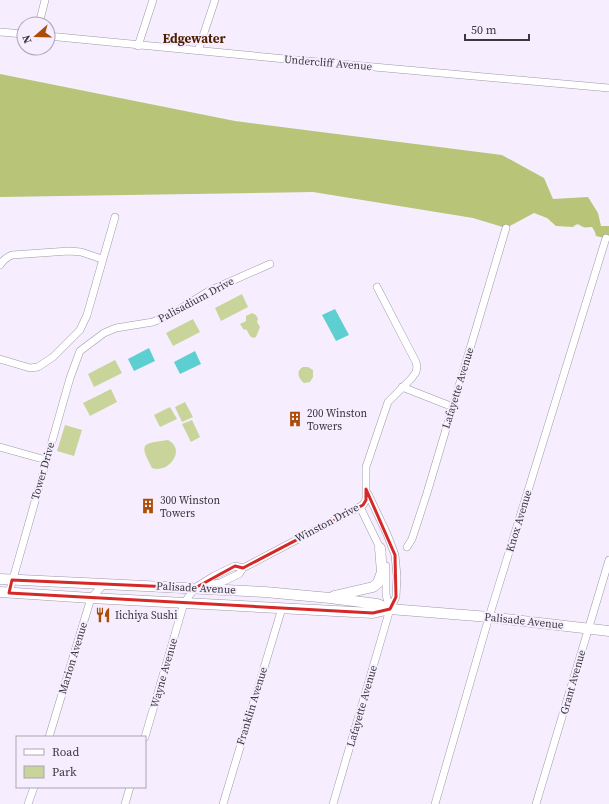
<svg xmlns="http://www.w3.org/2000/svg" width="609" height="804" font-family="'Source Serif 4',serif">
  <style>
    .green { fill: #c9d49a }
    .forest { fill: #b8c578 }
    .water { fill: #5ecfd0 }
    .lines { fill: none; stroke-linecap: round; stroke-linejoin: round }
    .minor-casing { stroke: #9f98a7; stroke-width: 8 }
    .secondary-casing { stroke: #9f98a7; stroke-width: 11 }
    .minor { stroke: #fff; stroke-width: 7 }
    .secondary { stroke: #fff; stroke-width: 10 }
    .marked { fill: none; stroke: #d62828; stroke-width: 3; stroke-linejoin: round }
    .labels { text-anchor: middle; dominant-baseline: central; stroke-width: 4; stroke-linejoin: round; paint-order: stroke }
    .street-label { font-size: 11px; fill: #3a373e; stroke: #f6eefe }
    .poi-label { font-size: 11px; fill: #3a373e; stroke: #f6eefe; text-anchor: start }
    .quarter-label { font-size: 13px; font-weight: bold; fill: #4d1f02; stroke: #f6eefe }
  </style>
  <rect width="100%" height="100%" fill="#f6eefe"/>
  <path class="green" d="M242,294L248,307L221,321L215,308Z
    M252,313L256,315L258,319L257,322L260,327L256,337L253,338L250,336L246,329L244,330L240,324L246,321V316Z
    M193,319L200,332L173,346L166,333Z
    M115,360L122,373L94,387L88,374Z
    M303,367H308L313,370V377L310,382L304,383C299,379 295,371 303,367Z
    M111,389L117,402L90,416L83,403Z
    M185,402L193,417L182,422L175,407Z
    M170,407L177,419L160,427L154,415Z
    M192,420L200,437L191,442L182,424Z
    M65,425L82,430L74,456L57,451Z
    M168,440C187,450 168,474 152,468C138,442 143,444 168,440Z"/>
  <path class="forest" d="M0,74L235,121L502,155L544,178L553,199L588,197L598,213L601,226H609V239L596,236L595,232L592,227C590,227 585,228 583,227C578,225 579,222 573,227L556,226L547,218L534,213L506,228L473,218L313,192L0,197Z"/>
  <path class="water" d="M335,309L349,335L336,341L322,315Z
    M149,348L155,361L134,371L128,359Z
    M195,351L201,364L180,374L174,362Z"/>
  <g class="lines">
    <defs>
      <path id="minor" d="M39,24L45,0
        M0,32L24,34
        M48,36L296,60L609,88
        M138,46L153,0
        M198,51L215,0
        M0,265C3,260 7,257 12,255L69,251L81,252L102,259
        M0,359L30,368L38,367L53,357L80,330L87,315L115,217
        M402,387L453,407
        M0,447L46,460
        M360,507L382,552
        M407,547L412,539L427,493L506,228
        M386,566V595L390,609
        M205,586L220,583L239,574L243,568L363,505L366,500V467L388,402L411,379L416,372L417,367L416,362L406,343L377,287
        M9,593L70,378L80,351L104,333L116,328L153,322L172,314L209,291L270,264
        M49,737L91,598L104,584
        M145,737L184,603L195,588L214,576L235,566L243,568
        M28,804L34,787
        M125,804L130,787
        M223,804L282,608
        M333,804L390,609L396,597L397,576L395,555L387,534L368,494
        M435,804L489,617L606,238
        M536,804L609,560"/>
      <path id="secondary" d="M0,579L104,584L265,592L330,598L377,604L390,609L489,617L609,631
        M0,592L91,598L373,613L390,609
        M334,596L373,587L378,583L382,572L380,548"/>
    </defs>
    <use href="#minor" class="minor-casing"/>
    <use href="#secondary" class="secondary-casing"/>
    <use href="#minor" class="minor"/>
    <use href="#secondary" class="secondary"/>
  </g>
  <path class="marked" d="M366,489L395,555L396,597L390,609L373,613L9,593L12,580L195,588L235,566L243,568L363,505L366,500Z"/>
  <defs>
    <symbol id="building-bare" viewBox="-9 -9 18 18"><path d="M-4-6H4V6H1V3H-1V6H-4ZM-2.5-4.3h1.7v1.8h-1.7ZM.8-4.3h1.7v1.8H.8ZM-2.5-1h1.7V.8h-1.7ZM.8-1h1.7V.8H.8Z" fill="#ad4c04" stroke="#f6eefe" stroke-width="2.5" paint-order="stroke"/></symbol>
    <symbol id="restaurant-bare" viewBox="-9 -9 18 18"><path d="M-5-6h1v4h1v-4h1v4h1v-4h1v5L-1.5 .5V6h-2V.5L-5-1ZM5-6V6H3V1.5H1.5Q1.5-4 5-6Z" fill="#ad4c04" stroke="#f6eefe" stroke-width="2.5" paint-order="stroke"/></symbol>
  </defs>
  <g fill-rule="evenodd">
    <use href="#building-bare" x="284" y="408" width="22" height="22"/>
    <use href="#building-bare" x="137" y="495" width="22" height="22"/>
    <use href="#restaurant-bare" x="92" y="604" width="22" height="22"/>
  </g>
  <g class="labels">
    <g class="street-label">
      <text transform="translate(328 63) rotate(5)">Undercliff Avenue</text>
      <text transform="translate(196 300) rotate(-28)">Palisadium Drive</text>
      <text transform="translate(458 388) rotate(-73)">Lafayette Avenue</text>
      <text transform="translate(43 471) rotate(-74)">Tower Drive</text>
      <text transform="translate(519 521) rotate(-73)">Knox Avenue</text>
      <text transform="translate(327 523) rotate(-28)">Winston Drive</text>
      <text transform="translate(196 588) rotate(3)">Palisade Avenue</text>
      <text transform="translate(524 621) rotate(6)">Palisade Avenue</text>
      <text transform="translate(73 658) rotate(-73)">Marion Avenue</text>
      <text transform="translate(164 673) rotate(-74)">Wayne Avenue</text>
      <text transform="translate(573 682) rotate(-74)">Grant Avenue</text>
      <text transform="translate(252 706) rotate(-73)">Franklin Avenue</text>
      <text transform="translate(362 706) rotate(-74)">Lafayette Avenue</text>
    </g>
    <g class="poi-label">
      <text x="307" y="413">200 Winston<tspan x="307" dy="13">Towers</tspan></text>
      <text x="160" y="500">300 Winston<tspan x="160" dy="13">Towers</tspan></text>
      <text x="115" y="615">Iichiya Sushi</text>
    </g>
    <g class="quarter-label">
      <text x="194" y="38">Edgewater</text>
    </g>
  </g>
  <rect x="16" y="736" width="130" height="52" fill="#f6eefe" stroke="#aba5b1"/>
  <rect x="24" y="749" width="20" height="6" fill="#ffffff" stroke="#aba5b1"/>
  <text x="52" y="756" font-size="12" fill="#3a373e">Road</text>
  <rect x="24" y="766" width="20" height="12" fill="#c9d49a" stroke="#aba5b1"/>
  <text x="52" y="776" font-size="12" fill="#3a373e">Park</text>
  <g transform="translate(36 36) rotate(250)"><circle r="19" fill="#f6eefe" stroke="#aba5b1"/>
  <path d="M0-3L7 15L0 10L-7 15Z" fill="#ad4c04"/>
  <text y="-6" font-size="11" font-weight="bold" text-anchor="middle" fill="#3a373e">N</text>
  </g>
  <path d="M465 34v6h64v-6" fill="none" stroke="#3a373e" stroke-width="2"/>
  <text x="471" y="34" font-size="12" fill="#3a373e" stroke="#f6eefe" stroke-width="3" paint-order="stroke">50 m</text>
</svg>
